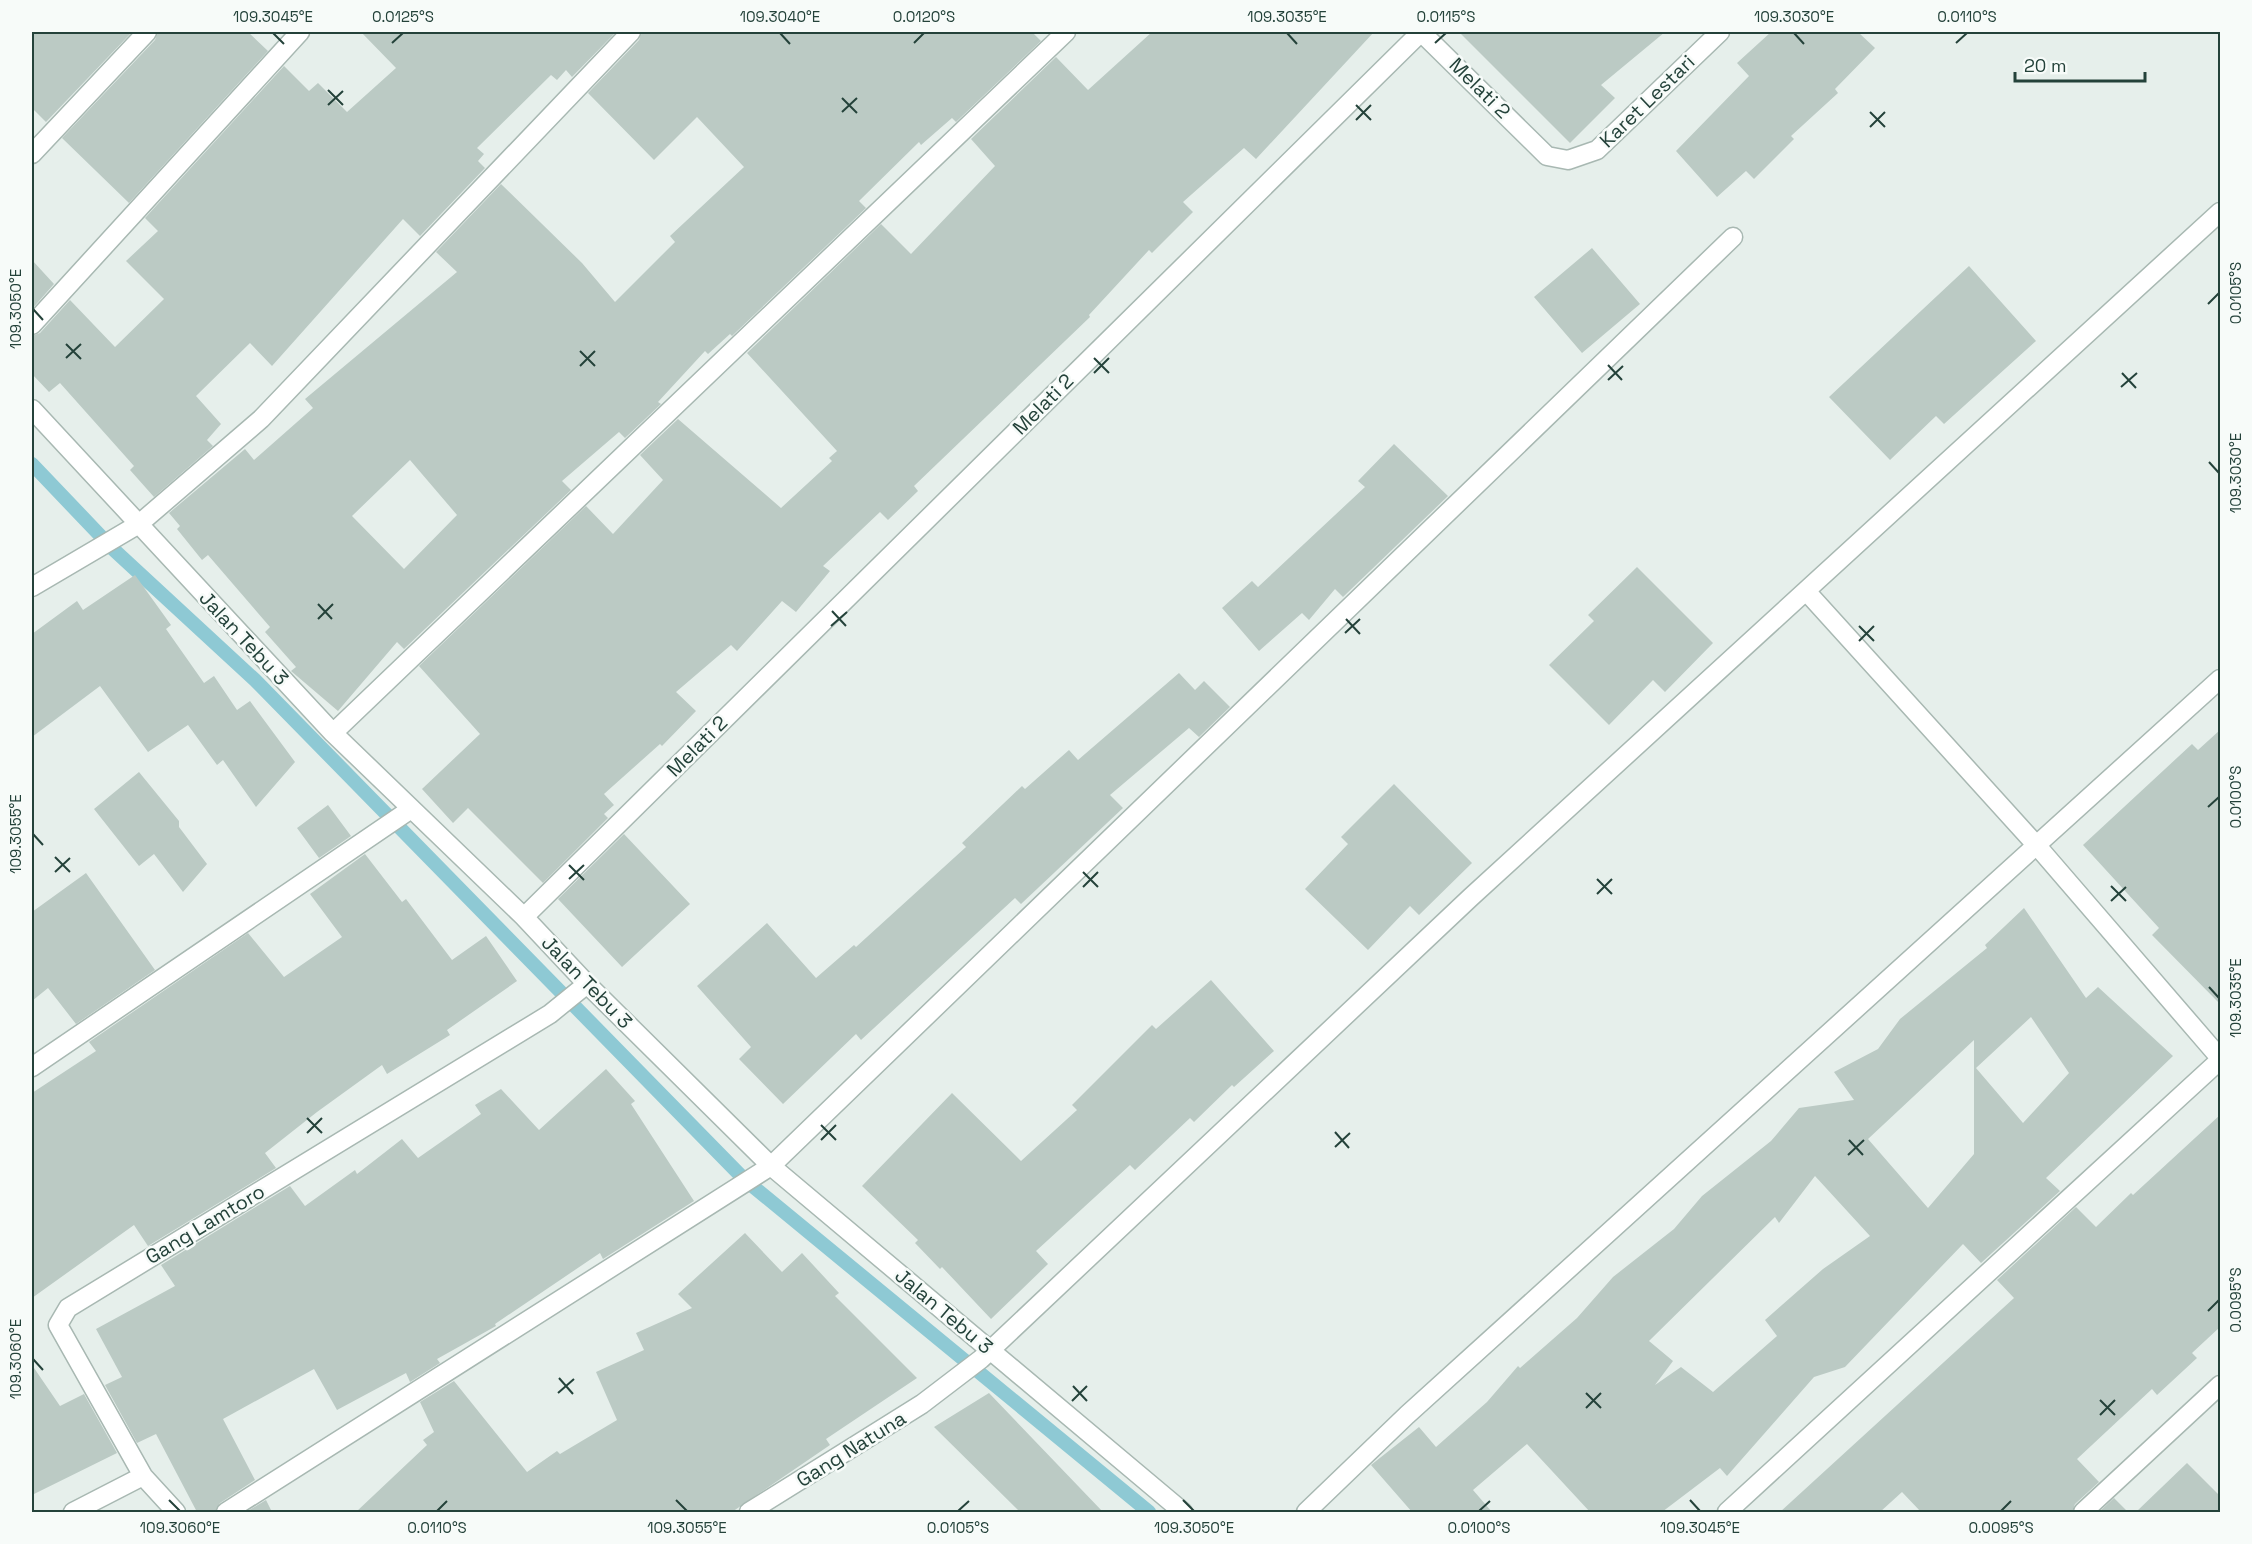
<svg xmlns="http://www.w3.org/2000/svg" width="2252" height="1544" font-family="'Space Grotesk',sans-serif">
  <style>
    .lines { fill: none; stroke-linecap: round; stroke-linejoin: round }
    .stream { stroke: #8ec9d4; stroke-width: 14 }
    .building { fill: #bbcac4; fill-rule: evenodd }
    .street-casing { stroke: #a8b8b2; stroke-width: 21 }
    .street { stroke: #fff; stroke-width: 18 }
    .ticks { fill: none; stroke: #24423a; stroke-width: 2 }
    .labels { text-anchor: middle; dominant-baseline: central; stroke-width: 5; stroke-linejoin: round; paint-order: stroke }
    .street-label { font-size: 20px; fill: #24423a; stroke: #f7fbf9 }
    .neatline { fill: none; stroke: #24423a; stroke-width: 2 }
    .ticks-label { font-size: 15px; text-anchor: middle; fill: #24423a }
  </style>
  <rect width="100%" height="100%" fill="#e6efeb"/>
  <g class="lines">
    <path class="stream" d="M32,464L113,549L255,680L744,1179L1149,1512"/>
  </g>
  <path class="building" d="M32,32H132L46,122L32,108Z
    M158,32H248L268,51L129,203L62,138L155,40Z
    M361,32H616L572,77L566,70L557,80L551,75L477,148L484,154L478,161L485,168L420,236L403,219L272,366L250,343L196,396L221,424L207,440L213,446L154,497L130,470L134,466L60,383L49,392L32,374V336L40,333L70,300L115,347L164,299L126,261L158,231L145,218L284,66L309,91L318,83L347,112L396,68Z
    M642,32H1032L1041,41L956,122L952,118L921,145L919,142L859,201L866,208L732,336L730,334L708,354L705,351L658,402L661,404L625,438L619,432L562,481L571,490L404,649L397,642L338,711L291,671L296,667L265,632L270,627L208,555L202,560L177,529L180,526L169,513L245,449L254,460L313,408L305,399L457,272L436,252L501,184L582,263L615,302L675,242L670,236L744,167L697,117L654,160L588,93L639,40ZM410,460L457,515L404,569L352,516Z
    M1152,32H1374L1256,159L1244,148L1183,202L1193,212L1152,253L1149,250L1089,315L1090,317L914,486L918,491L888,520L880,512L823,566L830,571L796,612L782,601L737,651L731,645L676,692L696,711L662,746L660,744L604,794L614,805L604,814L608,818L543,883L468,808L453,823L422,789L480,734L419,666L586,506L613,534L663,480L640,455L678,419L781,508L832,461L829,458L837,451L747,353L881,224L911,254L995,166L971,139L1056,57L1088,90Z
    M1459,32H1665L1601,85L1615,98L1570,143Z
    M1771,32H1858L1875,48L1835,89L1838,93L1791,136L1794,139L1754,179L1746,171L1717,197L1676,151L1749,76L1737,63Z
    M1592,248L1640,304L1582,353L1534,297Z
    M32,260L54,284L32,309Z
    M1969,266L2036,341L1944,424L1936,416L1890,460L1829,397Z
    M1394,444L1448,496L1343,597L1335,589L1309,620L1302,613L1259,651L1222,608L1252,581L1258,587L1365,487L1358,481Z
    M1637,567L1713,643L1665,692L1653,680L1609,725L1549,665L1594,621L1588,615Z
    M135,575L171,625L166,629L204,683L214,676L237,710L250,701L295,762L256,807L223,760L217,765L188,725L148,752L100,686L32,737V634L77,601L83,610Z
    M1179,673L1195,690L1204,681L1230,707L1199,737L1189,728L1110,795L1123,808L1021,904L1015,898L861,1040L856,1034L783,1104L739,1059L751,1047L697,986L767,923L816,978L854,945L856,947L966,847L962,843L1022,786L1025,789L1069,750L1078,760Z
    M2220,730V1004L2152,935L2159,928L2083,845L2192,744L2198,750Z
    M139,772L179,821V827L207,864L183,892L154,854L139,866L94,809Z
    M1394,784L1472,863L1419,915L1410,906L1368,950L1305,889L1348,844L1341,837Z
    M328,805L351,836L319,858L297,828Z
    M624,834L690,904L622,967L558,899Z
    M365,854L402,902L406,899L452,960L486,936L517,981L447,1030L450,1035L387,1074L382,1065L317,1112L265,1153L276,1168L148,1246L134,1225L32,1298V1093L96,1051L89,1042L248,933L284,977L342,937L310,894Z
    M86,873L155,970L76,1024L48,988L32,1001V912Z
    M2024,908L2086,998L2098,987L2173,1056L2046,1178L2060,1191L1981,1263L1963,1244L1845,1367L1814,1377L1727,1476L1720,1468L1662,1512H1590L1527,1444L1473,1490L1492,1512H1412L1371,1465L1419,1427L1436,1447L1487,1402L1518,1366L1520,1368L1577,1318L1613,1277L1674,1229L1702,1196L1771,1141L1799,1108L1854,1100L1834,1072L1878,1049L1900,1019L1987,948L1985,945ZM2031,1017L2069,1073L2023,1123L1976,1068ZM1974,1040V1154L1928,1208L1868,1139ZM1815,1176L1870,1236L1823,1269L1765,1320L1777,1336L1713,1392L1681,1367L1655,1385L1673,1361L1649,1341L1775,1217L1779,1223Z
    M1211,980L1274,1051L1234,1087L1232,1085L1194,1122L1190,1118L1135,1170L1130,1165L1036,1251L1048,1264L991,1319L942,1267L940,1269L915,1243L918,1240L862,1186L952,1093L1021,1161L1077,1110L1072,1105L1152,1025L1156,1029Z
    M606,1069L635,1101L631,1104L694,1201L603,1259L600,1253L495,1324L496,1326L437,1359L440,1363L410,1382L406,1373L337,1410L314,1369L223,1419L255,1480L220,1503L215,1512H197L156,1434L137,1443L105,1385L122,1377L96,1329L175,1286L161,1265L290,1186L305,1206L355,1170L357,1174L402,1139L418,1158L481,1114L475,1105L501,1089L539,1130Z
    M2220,1115V1327L2192,1353L2197,1358L2157,1395L2152,1389L2077,1459L2099,1482L2075,1504L2072,1512H1921L1902,1492L1880,1512H1780L2014,1298L1997,1280L2076,1207L2096,1227L2131,1193L2133,1195Z
    M745,1233L782,1272L802,1253L839,1293L835,1296L917,1378L826,1439L830,1445L732,1512H356L427,1445L423,1440L434,1432L420,1402L454,1381L527,1472L557,1451L560,1454L617,1420L596,1372L644,1350L636,1333L692,1308L678,1294Z
    M32,1365L60,1406L84,1394L117,1453L32,1495Z
    M989,1393L1103,1512H1020L934,1427Z
    M2187,1463L2220,1496V1512H2136Z
    M2114,1498L2128,1512H2099Z
    M266,1500L272,1512H246Z"/>
  <g class="lines">
    <defs>
      <path id="street" d="M32,154L147,32
        M32,325L300,32
        M32,409L333,733L524,917L587,984L771,1166L1183,1512
        M32,587L139,524L261,419L631,32
        M1806,591L2038,847L2220,1058
        M333,733L1066,32
        M524,917L1421,32L1547,156L1568,160L1597,150L1720,32
        M32,1067L411,809
        M73,1512L143,1476
        M176,1512L143,1476L58,1325L68,1308L550,1014L587,984
        M226,1512L771,1166L1733,237
        M749,1512L922,1404L981,1359L1471,897L2220,212
        M1306,1512L1407,1415L2220,679
        M1727,1512L2220,1060
        M2083,1512L2220,1385"/>
    </defs>
    <use href="#street" class="street-casing"/>
    <use href="#street" class="street"/>
  </g>
  <path class="ticks" d="M273,33L284,44M780,33L790,44M1287,33L1297,44M1794,33L1804,44M392,43L403,33M914,43L924,33M1435,43L1446,33M1956,43L1967,33M328,90L343,105M842,98L857,113M328,105L343,91M1356,105L1371,120M842,112L857,98M1870,112L1885,127M1356,120L1371,105M1870,127L1885,112M2208,304L2219,293M33,309L43,320M66,344L81,359M580,351L595,366M66,358L81,344M1094,358L1109,373M1608,365L1622,380M580,366L595,351M1094,373L1109,358M2122,373L2136,388M1608,380L1623,366M2121,387L2137,373M2209,462L2219,473M318,604L332,619M832,611L846,626M318,619L333,604M1346,619L1360,634M831,626L847,612M1859,626L1874,641M1345,633L1360,619M1859,641L1874,626M2208,807L2219,797M33,834L43,845M55,857L70,872M569,865L584,880M55,872L70,858M1083,872L1098,887M569,879L584,865M1597,879L1612,894M2111,886L2126,901M1083,887L1098,872M1597,894L1612,879M2111,901L2126,887M2209,987L2219,998M307,1118L322,1133M821,1125L836,1140M1335,1132L1349,1148M307,1133L322,1118M821,1140L836,1125M1849,1140L1863,1155M1335,1147L1350,1133M1848,1155L1864,1140M2208,1311L2219,1300M33,1359L43,1370M559,1378L573,1394M1073,1386L1087,1401M558,1393L574,1379M1586,1393L1601,1408M2100,1400L2115,1415M1072,1401L1087,1386M1586,1408L1601,1393M2100,1415L2115,1400M169,1500L180,1511M676,1500L687,1511M1183,1500L1194,1511M1690,1500L1700,1511M437,1511L447,1501M958,1511L969,1501M1479,1511L1490,1501M2001,1511L2011,1501"/>
  <g class="labels">
    <g class="street-label">
      <text transform="translate(1480 88) rotate(45)">Melati 2</text>
      <text transform="translate(1647 101) rotate(-44)">Karet Lestari</text>
      <text transform="translate(1043 404) rotate(-45)">Melati 2</text>
      <text transform="translate(244 638) rotate(47)">Jalan Tebu 3</text>
      <text transform="translate(697 746) rotate(-45)">Melati 2</text>
      <text transform="translate(587 982) rotate(46)">Jalan Tebu 3</text>
      <text transform="translate(205 1224) rotate(-31)">Gang Lamtoro</text>
      <text transform="translate(944 1311) rotate(40)">Jalan Tebu 3</text>
      <text transform="translate(851 1449) rotate(-32)">Gang Natuna</text>
    </g>
  </g>
  <rect width="2252" height="1544" fill="none" stroke="#f7fbf9" stroke-width="66"/>
  <path d="M2015 72v9h130v-9" fill="none" stroke="#24423a" stroke-width="3"/>
  <text x="2024" y="72" font-size="18" fill="#24423a" stroke="#f7fbf9" stroke-width="4.5" paint-order="stroke">20 m</text>
  <rect x="33" y="33" width="2186" height="1478" class="neatline"/>
  <g class="ticks-label">
    <text x="273" y="22">109.3045°E</text>
    <text x="403" y="22">0.0125°S</text>
    <text x="780" y="22">109.3040°E</text>
    <text x="924" y="22">0.0120°S</text>
    <text x="1287" y="22">109.3035°E</text>
    <text x="1446" y="22">0.0115°S</text>
    <text x="1794" y="22">109.3030°E</text>
    <text x="1967" y="22">0.0110°S</text>
    <text transform="translate(2236 293) rotate(-90)" y="5">0.0105°S</text>
    <text transform="translate(16 309) rotate(-90)" y="5">109.3050°E</text>
    <text transform="translate(2236 473) rotate(-90)" y="5">109.3030°E</text>
    <text transform="translate(2236 797) rotate(-90)" y="5">0.0100°S</text>
    <text transform="translate(16 834) rotate(-90)" y="5">109.3055°E</text>
    <text transform="translate(2236 998) rotate(-90)" y="5">109.3035°E</text>
    <text transform="translate(2236 1300) rotate(-90)" y="5">0.0095°S</text>
    <text transform="translate(16 1359) rotate(-90)" y="5">109.3060°E</text>
    <text x="180" y="1533">109.3060°E</text>
    <text x="437" y="1533">0.0110°S</text>
    <text x="687" y="1533">109.3055°E</text>
    <text x="958" y="1533">0.0105°S</text>
    <text x="1194" y="1533">109.3050°E</text>
    <text x="1479" y="1533">0.0100°S</text>
    <text x="1700" y="1533">109.3045°E</text>
    <text x="2001" y="1533">0.0095°S</text>
  </g>
</svg>
